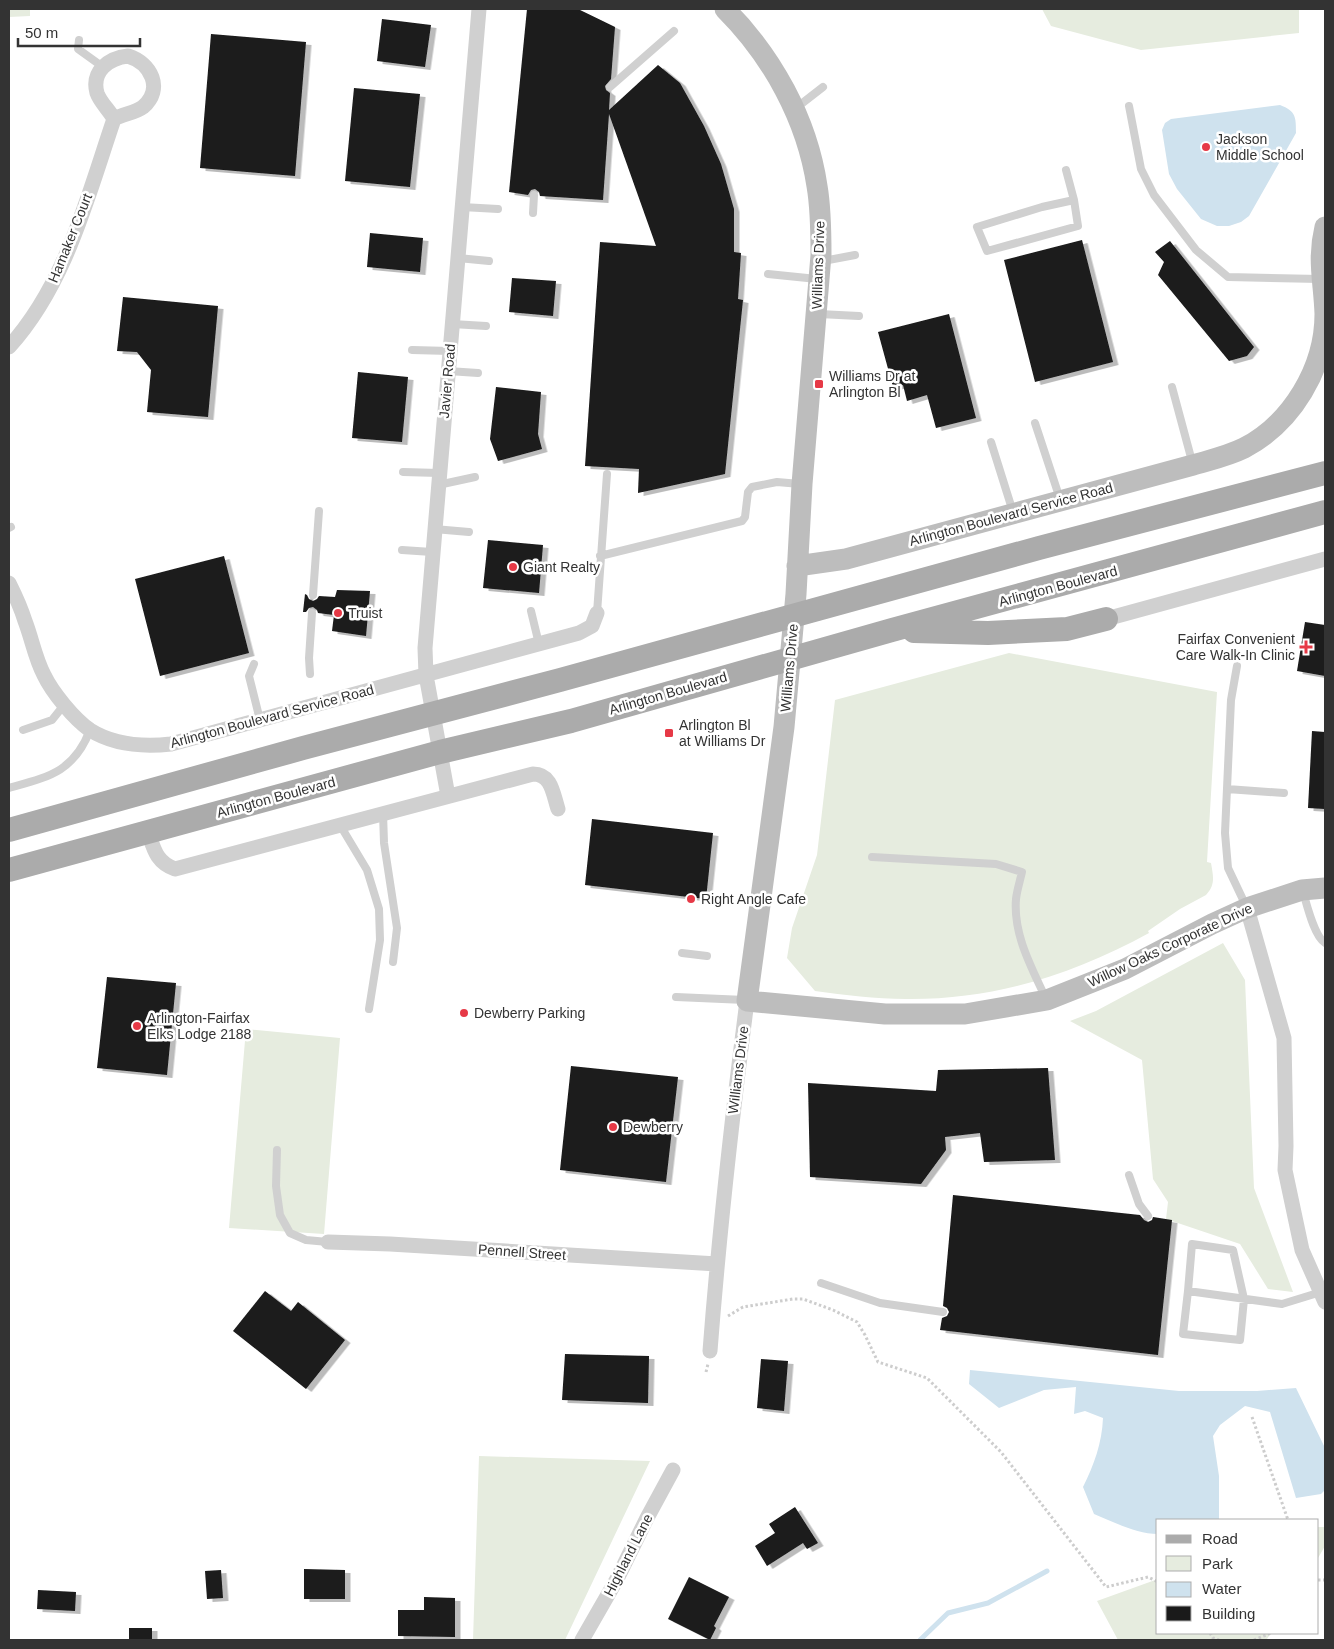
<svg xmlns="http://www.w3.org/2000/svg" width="1334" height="1649" font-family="Arial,sans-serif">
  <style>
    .green { fill: #e6ecdf }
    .water { fill: #cfe2ee }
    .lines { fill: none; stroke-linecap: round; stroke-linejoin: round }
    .stream { stroke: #cfe2ee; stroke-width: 5 }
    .building { fill: #1a1a1a; filter: url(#shadow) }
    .path { stroke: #cdcdcd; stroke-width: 3; stroke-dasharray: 2.5 2.5; stroke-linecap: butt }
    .lane { stroke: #d0d0d0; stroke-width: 8 }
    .street { stroke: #d0d0d0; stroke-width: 15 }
    .secondary { stroke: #bdbdbd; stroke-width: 21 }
    .primary { stroke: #ababab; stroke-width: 24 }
    .poi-dot { fill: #e63946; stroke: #fff; stroke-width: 2 }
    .labels { text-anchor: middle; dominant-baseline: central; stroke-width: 5; stroke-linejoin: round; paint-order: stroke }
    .poi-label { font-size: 14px; fill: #333; stroke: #fff; text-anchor: start }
    .street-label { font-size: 14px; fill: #333; stroke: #fff }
  </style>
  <defs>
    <filter id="shadow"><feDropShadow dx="5.5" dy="3" stdDeviation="0" flood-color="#0004"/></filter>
  </defs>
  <rect width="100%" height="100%" fill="#fff"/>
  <path class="green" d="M9,9H30V16L9,17Z
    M1042,9H1299V33L1141,50L1051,26Z
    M1009,653L1217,692L1207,862L1211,863C1213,875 1216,885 1206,895L1180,909L1148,931L1149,933C1072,975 994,1000 906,999C875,999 845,995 815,991L787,958L792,928L817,855L835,700Z
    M1223,943L1245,980L1254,1188L1293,1292L1268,1289L1240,1244L1166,1219L1168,1202L1153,1179L1142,1060L1070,1021L1096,1011Z
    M246,1029L340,1038L324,1234L229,1228Z
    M479,1456L650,1461L565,1640H473Z
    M1318,1527H1325V1546L1318,1558Z
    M1158,1579V1633H1271L1267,1639L1268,1640H1118L1097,1601Z"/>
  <path class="water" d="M1280,105C1296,111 1296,117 1296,133L1249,216L1241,222L1229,226H1217L1201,219L1177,189L1169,174L1162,130L1165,123L1171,119Z
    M970,1370L1179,1391H1257L1296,1388L1325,1448V1490L1321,1494L1296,1498L1270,1412L1245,1406L1220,1425L1213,1436L1219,1476V1520H1158V1534C1136,1534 1114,1522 1094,1514L1083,1487C1094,1465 1102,1443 1103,1418L1085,1411L1074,1414L1076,1387L1044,1390L999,1408L969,1384Z"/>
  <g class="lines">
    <path class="stream" d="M920,1640L948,1613L988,1603L1047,1571"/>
  </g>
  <path class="building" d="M527,9H578L615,27L611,79L605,86L606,90L610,93L609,110L658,65L680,83L704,126L721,164L734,209V252L741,253L738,299L743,300L725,474L638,493L639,469L585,466L600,242L656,246L609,114L603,200L540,196L539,192L535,189L531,190L528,195L509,192Z
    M382,19L431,25L425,67L377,61Z
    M211,34L306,42L295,176L200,168Z
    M354,88L420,94L410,187L345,181Z
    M370,233L423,238L420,272L367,267Z
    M1082,240L1113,362L1035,382L1004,260Z
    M1170,241L1254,347L1247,356L1229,361L1158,275L1164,262L1155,252Z
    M512,278L556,281L553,316L509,312Z
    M123,297L218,306L208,417L147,412L151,370L137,352L117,351Z
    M949,314L976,418L936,428L927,395L907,401L903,385L893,387L878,332Z
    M358,372L408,377L402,442L352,438Z
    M496,387L541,392L538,434L542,449L498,461L490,439Z
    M488,540L543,545L539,593L483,588Z
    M224,556L249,653L160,676L135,579Z
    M337,590L370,591L366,636L332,631L334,615L318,613L317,610L313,607L309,608L306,612H303L305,594L307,595L309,599L313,601L317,599L319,596L335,597Z
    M1305,622L1325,625V676L1297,671Z
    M1312,731L1325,732V809L1308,808Z
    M592,819L713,833L706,899L585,885Z
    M107,977L176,983L167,1075L97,1068Z
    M571,1066L678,1077L666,1182L560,1170Z
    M1048,1068L1055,1160L984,1162L980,1133L945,1137L946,1150L921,1184L810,1177L808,1083L936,1091L938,1070Z
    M953,1195L1140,1215L1144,1220L1148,1222L1152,1220L1153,1217L1172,1220L1158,1355L940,1330L942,1318L947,1316L949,1312L947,1308L943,1306Z
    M265,1291L291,1311L298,1302L345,1340L306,1389L233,1331Z
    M565,1354L649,1356L648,1403L562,1400Z
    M761,1359L788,1361L784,1411L757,1408Z
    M795,1507L818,1543L807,1549L803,1543L767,1566L755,1546L775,1533L769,1524Z
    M304,1569L345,1570V1599H304Z
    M221,1570L223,1598L207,1599L205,1571Z
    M689,1577L729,1597L714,1626L716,1628L710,1640L668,1619Z
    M38,1590L76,1592L75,1611L37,1609Z
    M424,1597L455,1598V1637L398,1636V1610H424Z
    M129,1628H152V1640H129Z"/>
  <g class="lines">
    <path class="path" d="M728,1316L743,1307L793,1299H803L833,1310L857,1322L865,1335L878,1362L927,1378L1001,1452L1106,1587L1148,1577L1158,1582
      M706,1372L708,1364
      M1252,1417L1288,1520
      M1318,1580H1325
      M1210,1633L1213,1638L1219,1640
      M1254,1640L1271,1633"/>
    <path class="lane" d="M79,40L78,49L103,67
      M610,87L674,31
      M1129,106L1141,169L1154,195L1196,250L1228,277L1320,279
      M796,108L823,87
      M1066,170L1074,200
      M1074,200L1078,226L987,251L977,227L1042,207Z
      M462,207L498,209
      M533,213L534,195
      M458,258L489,261
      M823,261L855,255
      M768,274L817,279
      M819,314L859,316
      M452,324L486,326
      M412,350L450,351
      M448,371L478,373
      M1172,387L1193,465
      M1035,423L1060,499
      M991,442L1013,512
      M403,472L439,473
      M438,485L475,477
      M9,528L11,527
      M434,529L469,532
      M402,550L432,552
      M600,556L742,521L745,517L748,492L752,487L777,482L800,484
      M313,595L319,511
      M531,611L539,644
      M597,613L607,474
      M254,664L249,676L260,720
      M1237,666L1231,700L1225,833L1228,868L1246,906
      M310,674L309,658L312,613
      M23,730L52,720L64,705
      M9,788C48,777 74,772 90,730
      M1227,789L1284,793
      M383,813L384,843L397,928L393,962
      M340,825L367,870L379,909L380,940L369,1009
      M872,857L996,864L1022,872C1020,881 1017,890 1016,899C1013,935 1032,968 1046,999
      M1303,892C1307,905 1314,936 1325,943
      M682,953L707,956
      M676,997L745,1000
      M277,1150L276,1186L280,1215L290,1233L306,1240L328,1242
      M1129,1175L1139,1204L1148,1216
      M821,1283L880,1303L943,1312
      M1188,1291L1183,1334L1240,1340L1244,1299L1233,1250L1192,1244L1188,1291L1282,1304L1321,1292"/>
    <path class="street" d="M128,56C151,63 164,89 143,107C135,113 123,114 114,119C109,110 100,102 97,93C91,71 109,58 128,56Z
      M9,347C66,284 87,198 114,119
      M9,583C15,595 21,608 25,621C32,639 35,658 44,675C52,692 74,719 90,730C114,745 144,747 171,744L579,633L592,626L597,613
      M1106,619L1325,559
      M448,796L426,675L425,648L479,9
      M148,832C154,849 156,862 175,869L533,774C552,774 553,794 558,809
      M1247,908L1284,1038L1286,1146L1285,1170L1302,1250L1325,1302
      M328,1242L390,1244L717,1264
      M710,1351C719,1234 732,1117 747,1001
      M582,1640L617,1579L647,1518L673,1470"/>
    <path class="secondary" d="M725,9C772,56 807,119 817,186C821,209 821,232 821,255L802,484L796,594L784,727L747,1001L885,1014H965L1047,1000L1125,969L1212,924L1247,908L1302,890L1325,888
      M797,566L846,559L1193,465C1210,460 1228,456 1244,448C1292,423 1325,368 1325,314C1324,282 1317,260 1325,227"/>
    <path class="primary" d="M914,631L988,633L1067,629L1106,619
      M9,830L303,748L560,680L1039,548L1325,473
      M9,870L440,752L571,721L892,630L1325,512"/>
  </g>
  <g class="poi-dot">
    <circle cx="1206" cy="147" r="5"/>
    <rect x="814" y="379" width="10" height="10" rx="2.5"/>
    <circle cx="513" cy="567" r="5"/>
    <circle cx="338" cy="613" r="5"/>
    <path d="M1303.5 639.5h5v5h5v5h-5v5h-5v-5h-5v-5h5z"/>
    <rect x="664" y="728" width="10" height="10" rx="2.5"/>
    <circle cx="691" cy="899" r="5"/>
    <circle cx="464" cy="1013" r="5"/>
    <circle cx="137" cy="1026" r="5"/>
    <circle cx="613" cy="1127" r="5"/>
  </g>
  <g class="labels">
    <g class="poi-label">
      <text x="1216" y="139">Jackson<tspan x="1216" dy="16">Middle School</tspan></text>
      <text x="829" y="376">Williams Dr at<tspan x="829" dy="16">Arlington Bl</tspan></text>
      <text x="523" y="567">Giant Realty</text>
      <text x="348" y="613">Truist</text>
      <text x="1295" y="639" text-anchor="end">Fairfax Convenient<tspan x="1295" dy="16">Care Walk-In Clinic</tspan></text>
      <text x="679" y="725">Arlington Bl<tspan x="679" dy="16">at Williams Dr</tspan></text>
      <text x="701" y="899">Right Angle Cafe</text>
      <text x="474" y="1013">Dewberry Parking</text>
      <text x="147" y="1018">Arlington-Fairfax<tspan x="147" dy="16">Elks Lodge 2188</tspan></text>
      <text x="623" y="1127">Dewberry</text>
    </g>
    <g class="street-label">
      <text transform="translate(70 238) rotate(-68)">Hamaker Court</text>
      <text transform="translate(818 265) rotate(-88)">Williams Drive</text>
      <text transform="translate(447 381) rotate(-85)">Javier Road</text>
      <text transform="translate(1011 514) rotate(-15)">Arlington Boulevard Service Road</text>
      <text transform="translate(1058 586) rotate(-15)">Arlington Boulevard</text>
      <text transform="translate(789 668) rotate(-85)">Williams Drive</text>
      <text transform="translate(668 693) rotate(-16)">Arlington Boulevard</text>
      <text transform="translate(272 716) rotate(-15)">Arlington Boulevard Service Road</text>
      <text transform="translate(276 797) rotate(-15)">Arlington Boulevard</text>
      <text transform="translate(1170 945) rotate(-25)">Willow Oaks Corporate Drive</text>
      <text transform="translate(738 1070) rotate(-83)">Williams Drive</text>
      <text transform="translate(522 1252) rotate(4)">Pennell Street</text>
      <text transform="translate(628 1555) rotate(-63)">Highland Lane</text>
    </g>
  </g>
  <rect width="1334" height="1649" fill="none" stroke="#333333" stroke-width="20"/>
  <rect x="1156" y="1519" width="162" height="115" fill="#ffffff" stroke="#adadad"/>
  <rect x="1166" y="1535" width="25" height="8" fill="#ababab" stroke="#adadad"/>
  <text x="1202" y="1544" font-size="15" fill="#333333">Road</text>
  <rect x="1166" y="1556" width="25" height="15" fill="#e6ecdf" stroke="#adadad"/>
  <text x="1202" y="1569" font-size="15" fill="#333333">Park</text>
  <rect x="1166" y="1582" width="25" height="15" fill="#cfe2ee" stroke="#adadad"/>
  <text x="1202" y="1594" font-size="15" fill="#333333">Water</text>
  <rect x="1166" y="1606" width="25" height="15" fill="#1a1a1a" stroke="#adadad"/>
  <text x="1202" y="1619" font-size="15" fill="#333333">Building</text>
  <path d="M18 38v8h122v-8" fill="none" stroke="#333333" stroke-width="2.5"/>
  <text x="25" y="38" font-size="15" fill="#333333" stroke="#ffffff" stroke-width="4" paint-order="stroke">50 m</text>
</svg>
